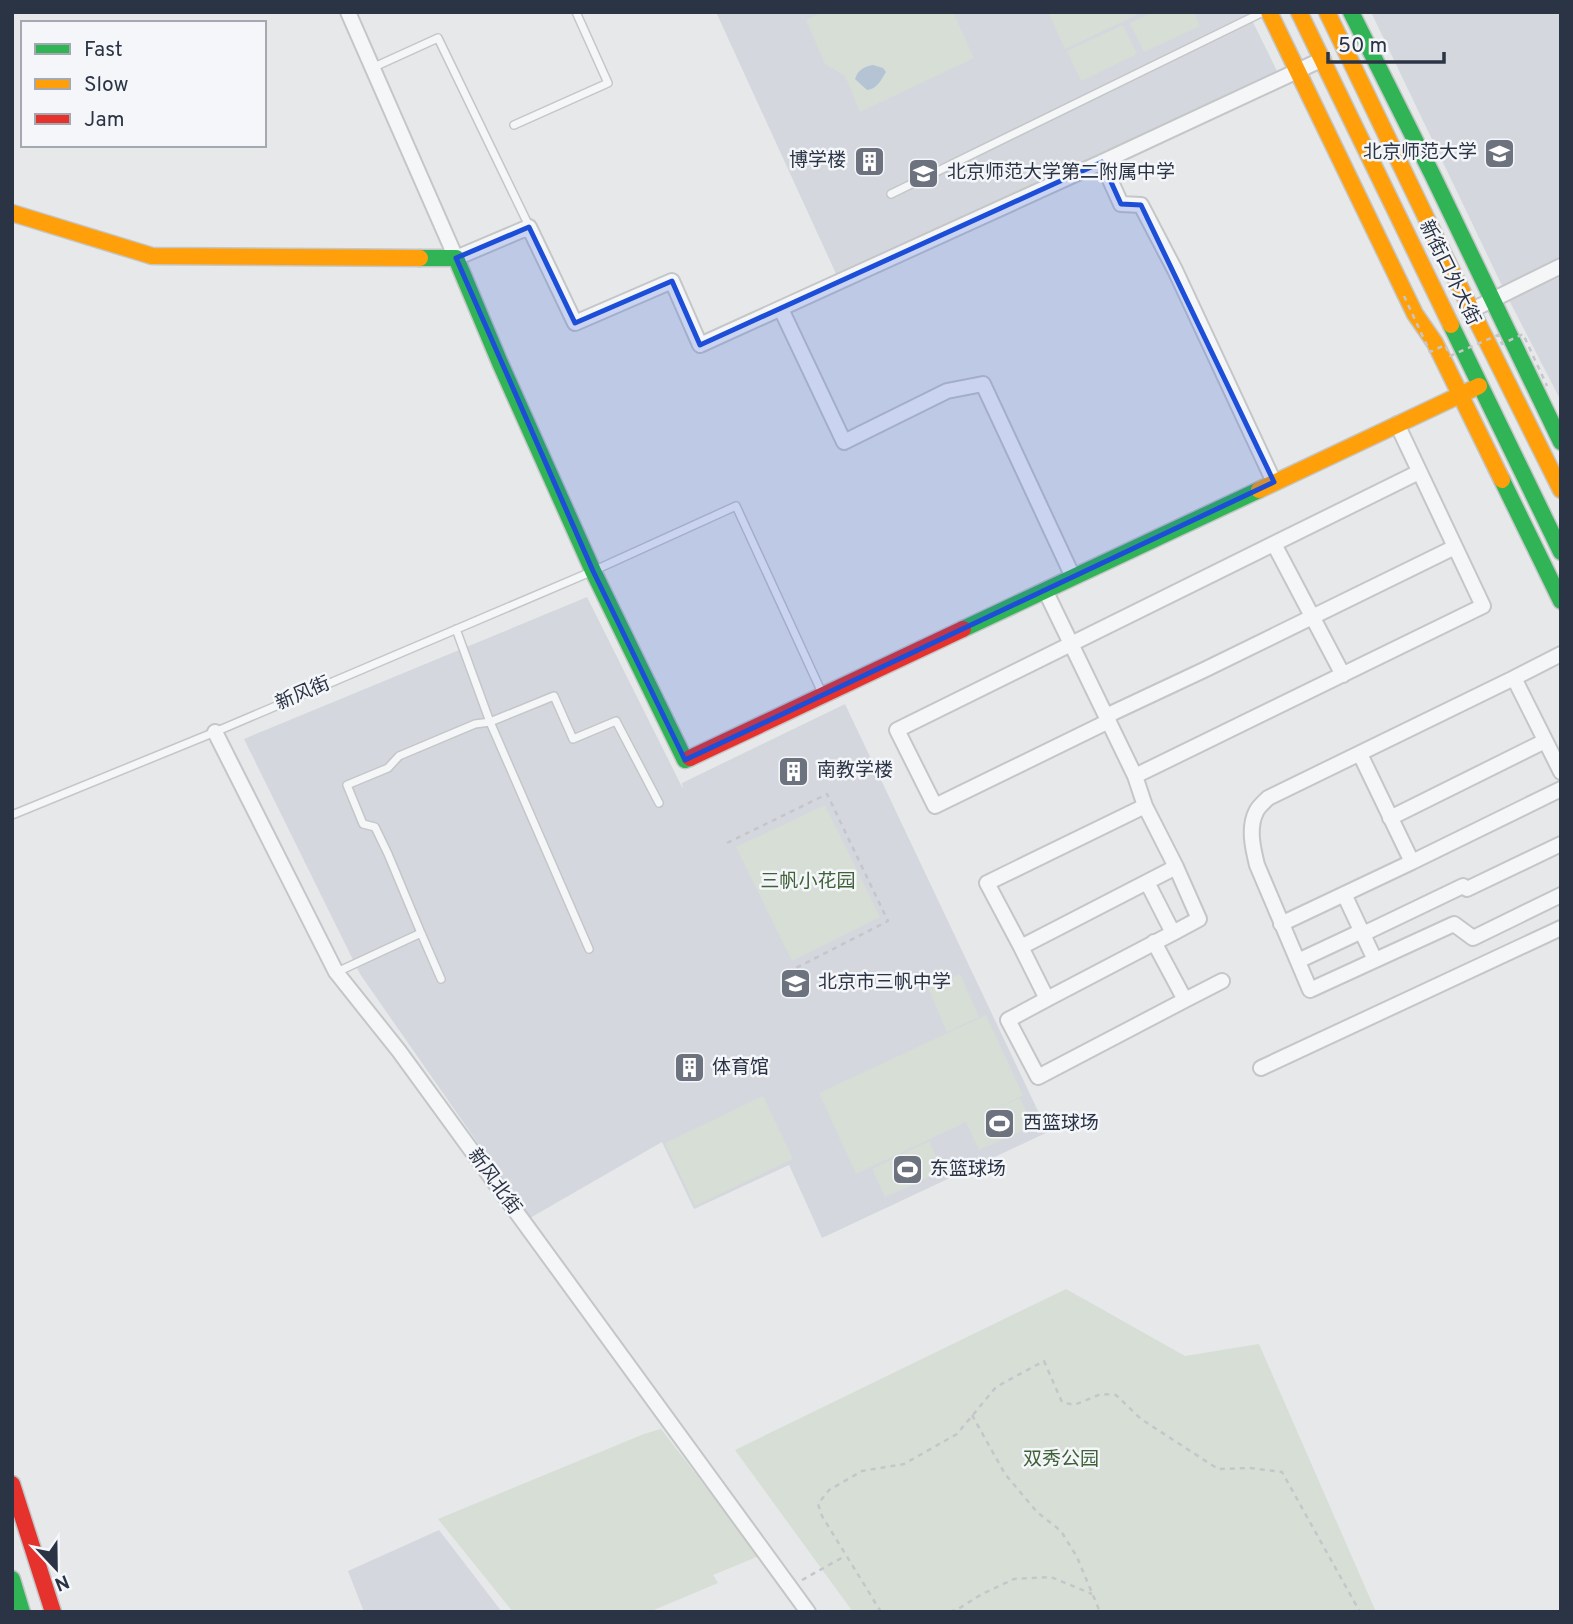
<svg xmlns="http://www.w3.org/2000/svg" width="1573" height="1624" font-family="Overpass,'Noto Sans SC',sans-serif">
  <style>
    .built { fill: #d4d7dd }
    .green { fill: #d6ded6 }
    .water { fill: #b4c4d5 }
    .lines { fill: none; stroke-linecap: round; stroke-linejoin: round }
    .lane-casing { stroke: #c4c6c8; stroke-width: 10 }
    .street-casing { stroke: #c4c6c8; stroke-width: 18 }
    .fast-casing { stroke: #c4c6c8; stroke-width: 19 }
    .slow-casing { stroke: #c4c6c8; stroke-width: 19 }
    .jam-casing { stroke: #c4c6c8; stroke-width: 19 }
    .path { stroke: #c5c6ca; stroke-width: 2.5; stroke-dasharray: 5 5; stroke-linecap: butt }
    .lane { stroke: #f5f6f7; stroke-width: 7 }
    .street { stroke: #f5f6f7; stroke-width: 14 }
    .fast { stroke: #30b455; stroke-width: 16 }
    .slow { stroke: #ff9f0a; stroke-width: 16 }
    .jam { stroke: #e5322d; stroke-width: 16 }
    .path-bridge { stroke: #c5c6ca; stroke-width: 2.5; stroke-dasharray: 5 5; stroke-linecap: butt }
    .marked { fill: #1d4ed8; fill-opacity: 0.2; stroke: #1d4ed8; stroke-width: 5; stroke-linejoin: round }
    .labels { text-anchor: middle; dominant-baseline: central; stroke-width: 5; stroke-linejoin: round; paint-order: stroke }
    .poi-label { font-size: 19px; fill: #2b3445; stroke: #f4f6f9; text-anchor: start }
    .street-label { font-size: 19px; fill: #2b3445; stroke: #f4f6f9 }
    .park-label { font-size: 19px; fill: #3f6138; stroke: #f4f6f9 }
  </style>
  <rect width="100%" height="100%" fill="#e6e8ea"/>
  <path class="built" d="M716,12H1248L1277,71L837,276Z
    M1371,12H1561V401L1506,294Z
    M587,597L683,789L682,783L845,704L1048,1132L822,1238L789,1165L694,1209L662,1142L530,1218L360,974L244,739Z
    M439,1530L502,1612H364L348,1571Z"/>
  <path class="green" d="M823,12H953L974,58L860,112L845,76L825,64L806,20Z
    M1048,12H1143L1065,49Z
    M1153,12H1194L1200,26L1144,52L1130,23Z
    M1123,25L1137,54L1081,81L1067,51Z
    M825,805L880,917L792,961L736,847Z
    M960,974L979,1017L947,1032L928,988Z
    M986,1015L1023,1095L995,1109L1020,1098L1033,1126L979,1150L966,1122L856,1174L819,1093Z
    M763,1096L793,1159L695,1206L665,1143Z
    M929,1141L943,1171L885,1197L872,1169Z
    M1066,1289L1185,1356L1259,1344L1376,1612H853L735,1450Z
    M661,1429L759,1556L713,1575L718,1583L649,1612H513L438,1519L644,1434Z"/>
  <path class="water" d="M873,65L883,68L886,72C881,80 877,89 867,90L855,79C858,70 863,67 873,65Z"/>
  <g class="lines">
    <defs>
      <path id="lane" d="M372,68L438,38L529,226
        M514,125L608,83L576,12
        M891,194L1263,12
        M456,629L490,722L589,949
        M12,815L215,732L593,571L736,506L823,695
        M421,933L388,854L375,827L363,824L347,785L388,768L399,756L475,724L490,722L554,696L573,739L616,721L659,803
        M337,972L421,933L441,979"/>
      <path id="street" d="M348,12L456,258L529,227L575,323L672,281L700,345L1102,162L1323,59
        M1102,162L1121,204L1141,205L1175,270L1274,482
        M781,309L844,442L947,391L983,384L1073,577
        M1472,310L1561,266
        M1274,544L1343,675
        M1045,590L1135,776L1483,606L1397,424
        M1514,678L1561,654
        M1106,716L1204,670L1455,547
        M1109,721L935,806L897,730L1419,472
        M215,732L336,972L399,1051L808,1612
        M1561,772L1514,678L1268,798C1264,802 1258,807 1256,812C1248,828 1253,849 1257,865L1310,990L1454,924L1473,938L1561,895
        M1135,776L1145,806L1176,867L1021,947L987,883L1145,806
        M1390,818L1545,741
        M1412,862L1561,789
        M1344,894L1375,960
        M1281,924L1412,862L1360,754
        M1173,933L1199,919L1176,867
        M1363,934L1463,886L1467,889L1561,844
        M1021,947L1047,999L1173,933L1147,882
        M1298,961L1362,931
        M1047,999L1008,1020L1038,1077L1185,1000L1154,942
        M1185,1000L1222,981
        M1261,1068L1561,928"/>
      <path id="fast" d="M1351,12L1433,176L1561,442
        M420,258H456L500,363L593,571L685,760L690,758
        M1451,325L1561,552
        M1502,480L1561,601
        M963,629L1259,490
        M12,1579L22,1612"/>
      <path id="slow" d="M1269,12L1415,314L1435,343L1502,480
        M1299,12L1451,325
        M1327,12L1446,259L1561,490
        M12,213L152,256L420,258
        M1259,490L1479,386"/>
      <path id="jam" d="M690,758L963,629
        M12,1484L53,1612"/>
    </defs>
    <use href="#lane" class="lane-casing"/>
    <use href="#street" class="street-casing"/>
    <use href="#fast" class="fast-casing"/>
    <use href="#slow" class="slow-casing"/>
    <use href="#jam" class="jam-casing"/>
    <path class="path" d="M727,843L827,794L888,921L790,971
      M972,1415L1005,1474L1037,1512L1061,1531L1077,1557L1100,1612
      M802,1580L845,1556
      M881,1612L822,1516L818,1504L829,1490L862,1471L904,1464L957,1434L996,1387L1044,1361L1062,1402L1074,1405L1101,1394L1116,1395L1141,1419L1218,1469L1250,1468L1282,1472L1360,1612
      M950,1612L958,1609L982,1594L1014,1579L1051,1577L1092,1594"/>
    <use href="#lane" class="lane"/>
    <use href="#street" class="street"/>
    <use href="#fast" class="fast"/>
    <use href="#slow" class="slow"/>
    <use href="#jam" class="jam"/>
    <path class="path-bridge" d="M1404,296L1430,352L1445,345L1450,356L1498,335L1502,344L1523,334L1547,386"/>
  </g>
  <path class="marked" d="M1102,162L1121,204L1141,205L1274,482L685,760L593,571L456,258L529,227L575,323L672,281L700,345Z"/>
  <defs>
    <symbol id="university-square" viewBox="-11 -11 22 22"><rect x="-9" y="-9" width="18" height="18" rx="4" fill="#6c737f" stroke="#f4f6f9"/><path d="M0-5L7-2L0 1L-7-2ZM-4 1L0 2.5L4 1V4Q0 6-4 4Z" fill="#fff"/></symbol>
    <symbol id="building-square" viewBox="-11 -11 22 22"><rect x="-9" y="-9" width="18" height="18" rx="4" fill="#6c737f" stroke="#f4f6f9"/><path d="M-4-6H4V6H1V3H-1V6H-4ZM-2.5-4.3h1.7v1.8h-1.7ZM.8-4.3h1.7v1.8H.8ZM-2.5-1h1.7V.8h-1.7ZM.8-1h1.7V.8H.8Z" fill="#fff"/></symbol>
    <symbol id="school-square" viewBox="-11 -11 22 22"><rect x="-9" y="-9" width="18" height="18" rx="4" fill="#6c737f" stroke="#f4f6f9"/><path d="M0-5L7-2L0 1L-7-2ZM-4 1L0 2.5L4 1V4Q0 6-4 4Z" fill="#fff"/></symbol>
    <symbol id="stadium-square" viewBox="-11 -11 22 22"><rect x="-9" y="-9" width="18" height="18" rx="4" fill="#6c737f" stroke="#f4f6f9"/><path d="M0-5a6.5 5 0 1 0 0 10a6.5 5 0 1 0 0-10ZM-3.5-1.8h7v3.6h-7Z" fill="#fff"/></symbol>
  </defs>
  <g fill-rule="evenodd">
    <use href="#university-square" x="1482" y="136" width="35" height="35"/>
    <use href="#building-square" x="852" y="144" width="35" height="35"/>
    <use href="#school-square" x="906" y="156" width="35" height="35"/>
    <use href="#building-square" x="776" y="754" width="35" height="35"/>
    <use href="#school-square" x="778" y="966" width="35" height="35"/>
    <use href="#building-square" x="672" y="1050" width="35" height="35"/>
    <use href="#stadium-square" x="982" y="1106" width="35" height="35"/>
    <use href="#stadium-square" x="890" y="1152" width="35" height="35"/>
  </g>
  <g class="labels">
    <g class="poi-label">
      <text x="1477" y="153" text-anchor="end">北京师范大学</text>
      <text x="846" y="161" text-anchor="end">博学楼</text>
      <text x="947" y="173">北京师范大学第二附属中学</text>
      <text x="817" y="771">南教学楼</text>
      <text x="818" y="983">北京市三帆中学</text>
      <text x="712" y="1068">体育馆</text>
      <text x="1023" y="1124">西篮球场</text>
      <text x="930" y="1170">东篮球场</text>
    </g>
    <g class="street-label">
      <text transform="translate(1449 273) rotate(64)">新街口外大街</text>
      <text transform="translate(303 694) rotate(-23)">新风街</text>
      <text transform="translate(494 1182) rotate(54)">新风北街</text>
    </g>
    <g class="park-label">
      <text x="808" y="882">三帆小花园</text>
      <text x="1061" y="1460">双秀公园</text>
    </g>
  </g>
  <rect width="1573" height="1624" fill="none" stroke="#2b3445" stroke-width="28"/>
  <rect x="21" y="21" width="245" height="126" fill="#f4f6f9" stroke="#a4a8b1" stroke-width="2"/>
  <rect x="35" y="44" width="35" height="10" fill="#30b455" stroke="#a4a8b1" stroke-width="2"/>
  <text x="84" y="56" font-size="21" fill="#2b3445">Fast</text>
  <rect x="35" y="79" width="35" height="10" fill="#ff9f0a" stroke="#a4a8b1" stroke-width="2"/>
  <text x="84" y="91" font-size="21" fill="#2b3445">Slow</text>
  <rect x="35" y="114" width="35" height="10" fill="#e5322d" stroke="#a4a8b1" stroke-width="2"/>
  <text x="84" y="126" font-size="21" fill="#2b3445">Jam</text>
  <g transform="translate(56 1568) rotate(158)" stroke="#f4f6f9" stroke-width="5" paint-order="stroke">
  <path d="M0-5L12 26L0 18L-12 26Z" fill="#2b3445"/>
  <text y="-10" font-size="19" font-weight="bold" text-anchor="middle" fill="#2b3445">N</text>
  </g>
  <path d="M1328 52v10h116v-10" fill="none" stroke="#2b3445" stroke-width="3.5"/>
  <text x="1338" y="52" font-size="21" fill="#2b3445" stroke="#f4f6f9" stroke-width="5" paint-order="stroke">50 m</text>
</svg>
